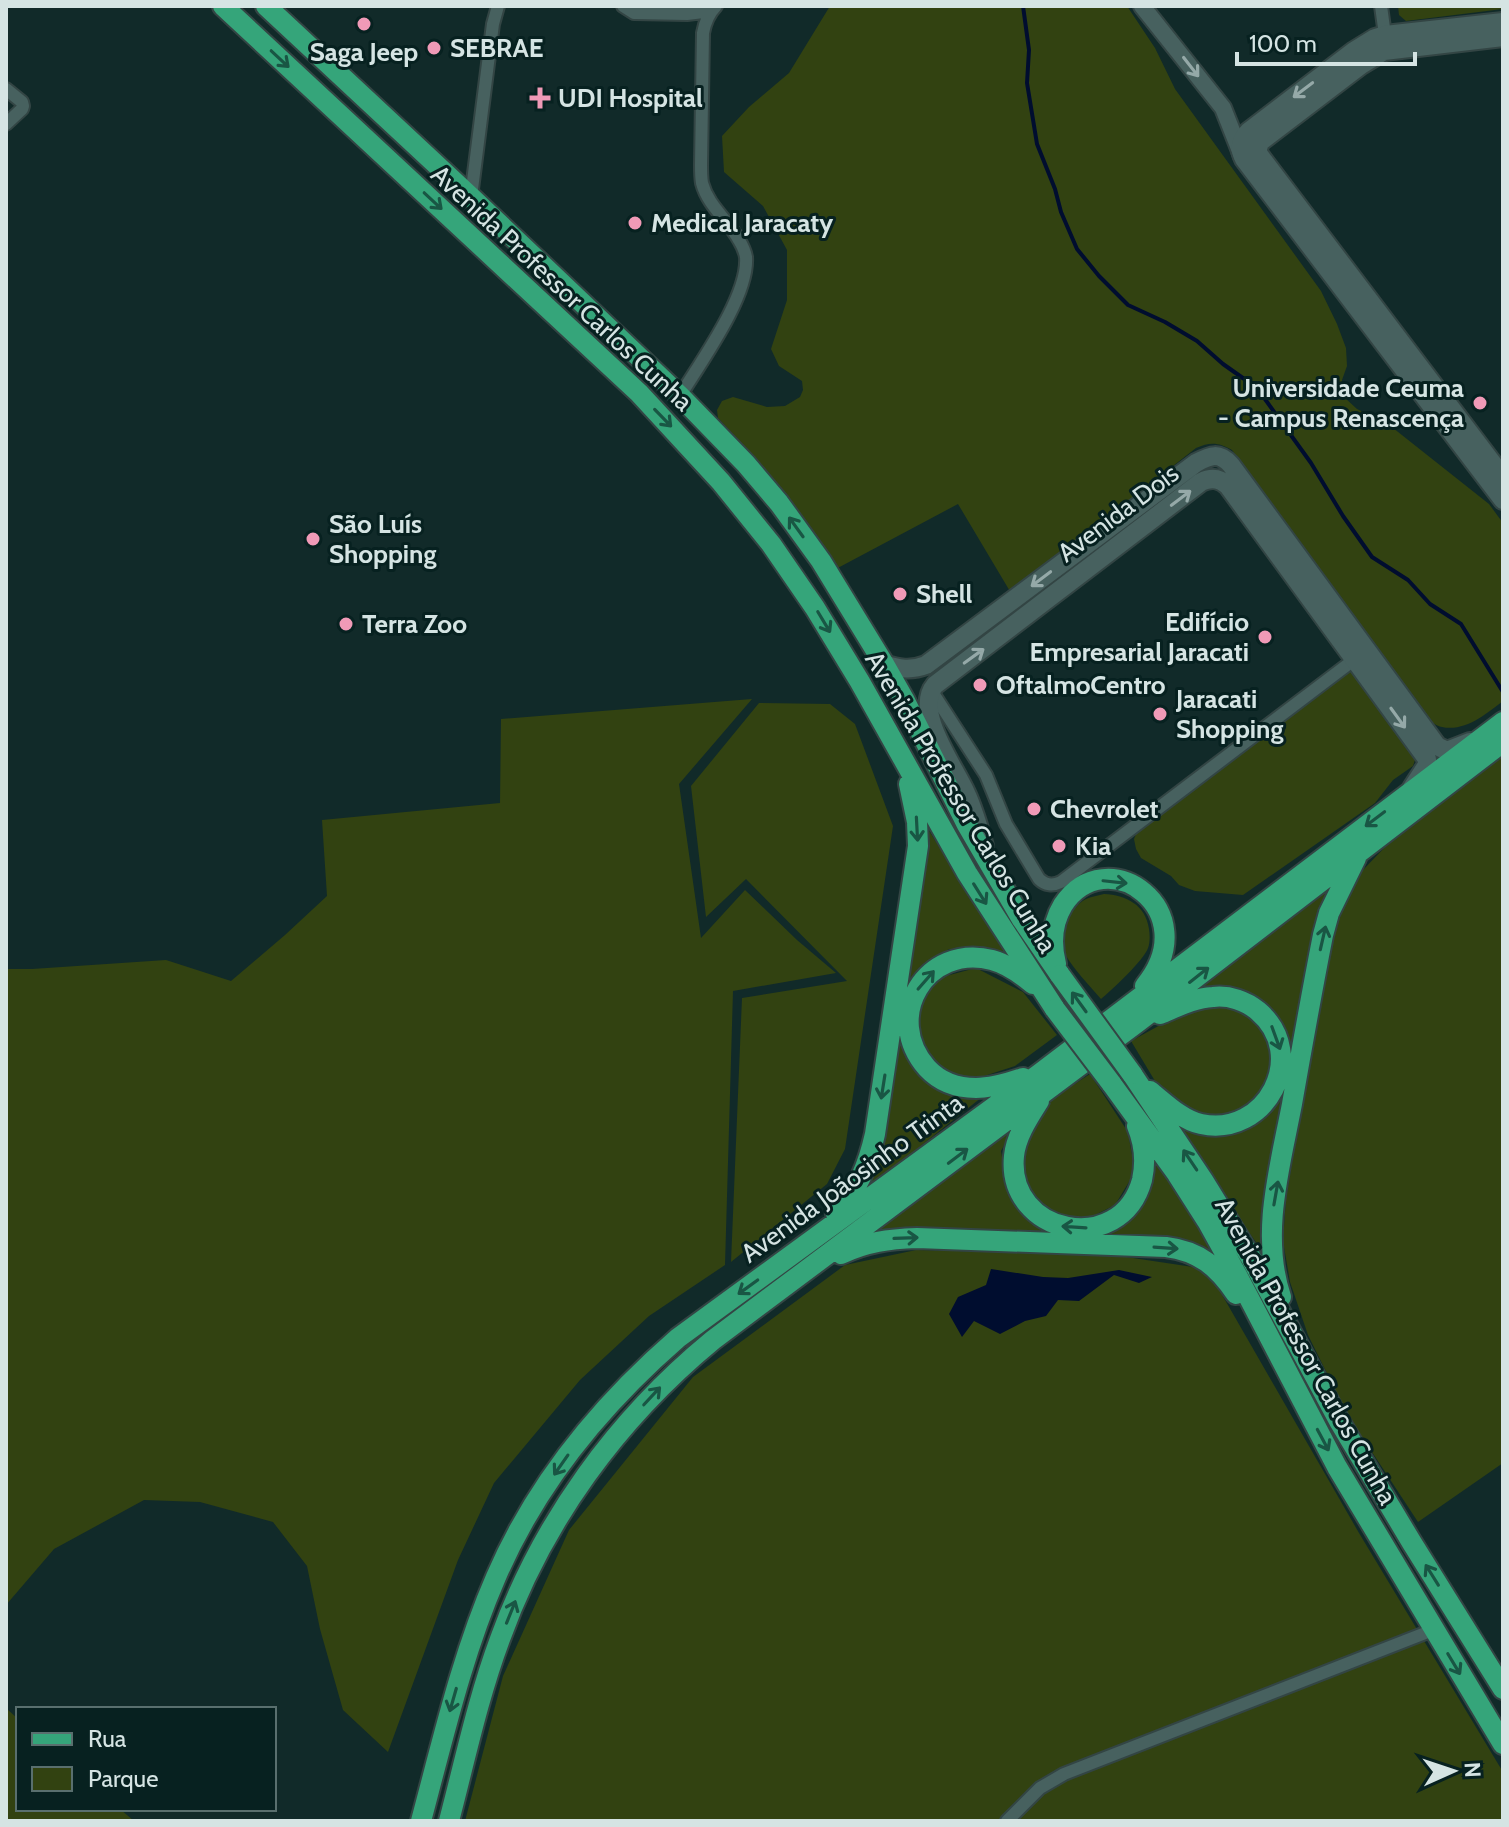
<svg xmlns="http://www.w3.org/2000/svg" width="1509" height="1827" font-family="Cabin,sans-serif">
  <style>
    .green { fill: #324211 }
    .water { fill: #000d2f }
    .lines { fill: none; stroke-linecap: round; stroke-linejoin: round }
    .stream { stroke: #000d2f; stroke-width: 4 }
    .minor-casing { stroke: #334544; stroke-width: 16 }
    .tertiary-casing { stroke: #334544; stroke-width: 20 }
    .secondary-casing { stroke: #334544; stroke-width: 22 }
    .primary-casing { stroke: #334544; stroke-width: 24 }
    .minor { stroke: #47615f; stroke-width: 12 }
    .tertiary { stroke: #47615f; stroke-width: 16 }
    .secondary { stroke: #47615f; stroke-width: 18 }
    .primary { stroke: #35a57a; stroke-width: 20 }
    .primary-bridge-casing { stroke: #334544; stroke-width: 24; stroke-linecap: butt }
    .primary-bridge { stroke: #35a57a; stroke-width: 20 }
    .oneway { stroke: #195644 }
    .oneway2 { stroke: #95a9a8 }
    .poi-dot { fill: #f09ab7; stroke: #072120; stroke-width: 3 }
    .labels { text-anchor: middle; dominant-baseline: central; stroke-width: 6; stroke-linejoin: round; paint-order: stroke }
    .poi-label { font-size: 26px; font-weight: bold; fill: #d5e4e3; stroke: #072120; text-anchor: start }
    .street-label { font-size: 26px; fill: #d5e4e3; stroke: #072120 }
  </style>
  <rect width="100%" height="100%" fill="#112a29"/>
  <path class="green" d="M830,6H1127L1155,48L1175,89L1321,291L1337,324L1346,348L1347,366L1342,380L1344,397L1357,409L1388,424L1489,504L1503,523V701C1486,714 1465,732 1442,727C1436,726 1429,720 1424,717L1232,450C1218,442 1210,442 1196,448L1011,593L958,504L834,570C802,513 762,465 718,418L717,410L722,401L733,397L767,407L785,406L800,397L803,390L802,381L779,366L771,349L787,300V250L763,206L724,172L722,136L749,107L789,73Z
    M1398,6H1503V9L1406,21L1399,15Z
    M1351,671L1415,760L1413,766L1393,780L1375,803L1243,895L1195,891L1179,885L1171,876L1141,858L1136,849L1134,839L1136,834Z
    M752,699L679,784L701,938L745,890L797,940L836,973L733,991L725,1265L649,1316L580,1380L494,1483L458,1560L388,1752L343,1710L320,1629L307,1566L273,1522L200,1502L144,1500L54,1549L6,1605V969H32L166,960L231,981L285,935L327,896L322,820L500,803L501,719Z
    M759,703L830,704L855,724L893,826L845,1149L827,1184L731,1262L742,998L847,981L746,879L706,917L691,786Z
    M1503,756V1463L1418,1522L1347,1414L1308,1335L1290,1282L1283,1241L1286,1198L1317,1016L1334,931L1344,898L1361,872L1385,847Z
    M926,826L1013,963L983,950L949,949L915,973L901,1032L906,1055L938,1089L982,1097L851,1202Z
    M1325,891L1328,895L1264,1254L1174,1124C1227,1136 1232,1143 1273,1103L1272,1015L1193,992Z
    M1104,894C1126,895 1146,905 1149,929C1150,935 1150,943 1148,948C1144,960 1111,991 1101,999C1089,985 1074,970 1065,954C1057,939 1068,913 1080,903C1087,897 1096,896 1104,894Z
    M976,968L1023,992L1057,1035L1015,1066L975,1079L938,1069L920,1042L917,1015L926,995L942,977Z
    M1207,1003L1240,1006L1264,1026L1274,1051L1269,1080L1253,1104L1226,1117L1198,1115L1161,1091L1131,1041L1184,1012Z
    M1090,1074L1128,1132L1135,1172L1115,1205L1087,1219L1050,1213L1027,1194L1019,1158L1029,1127L1053,1098Z
    M1017,1122L1001,1151L1007,1187L1025,1215L1048,1228H1112L1151,1157L1174,1181L1222,1257L876,1232L914,1198Z
    M916,1250L1113,1255L1193,1267L1213,1279L1359,1533L1503,1772V1821H465L503,1676L569,1530L693,1377L845,1265Z
    M6,1708L18,1719V1809H120L134,1821H6Z"/>
  <path class="water" d="M991,1269L1043,1277L1068,1278L1119,1270L1152,1277L1139,1283L1114,1275L1079,1301L1058,1300L1046,1316L1025,1321L1000,1334L974,1321L962,1337L949,1314L958,1297L986,1285Z"/>
  <g class="lines">
    <path class="stream" d="M1023,6L1029,50L1027,83L1037,144L1055,189L1061,212L1077,249L1099,276L1128,305L1165,322L1197,341L1223,364L1257,388L1311,463L1343,516L1372,557L1408,580L1430,604L1461,624L1503,692"/>
    <defs>
      <path id="minor" d="M623,6L634,13L687,14L711,11
        M1381,6L1385,35
        M6,89L22,102L23,106L22,109L6,124
        M471,197L493,24L498,6
        M680,396C700,363 749,296 746,257C745,251 742,245 739,240C728,220 708,206 702,183C701,177 701,171 701,165L703,33C705,22 708,14 716,6
        M931,690L986,775L1006,824L1039,879C1045,885 1053,886 1061,882L1355,659
        M1007,1821L1040,1788L1064,1774L1433,1630"/>
      <path id="tertiary" d="M1142,6L1223,108L1242,156"/>
      <path id="secondary" d="M1503,22L1385,35L1375,38L1354,51L1248,132C1240,140 1239,149 1244,159L1503,500
        M1503,37L1384,51L1361,65L1260,142L1257,152L1503,477
        M884,664C898,669 911,671 926,665L1196,463C1211,455 1219,452 1231,465L1437,746L1447,751L1470,742
        M984,846C979,828 974,810 966,793C954,766 913,711 935,685L1201,482C1211,477 1220,478 1228,486L1427,759V765L1412,788"/>
      <path id="primary" d="M223,6L639,393L721,482L771,544L815,608L860,682L967,873L1055,1009
        M266,6L471,197L680,396L746,464L779,503L821,561L884,664L905,701L967,825L1021,918L1060,975
        M1056,964C1051,944 1052,923 1063,905C1106,839 1207,910 1145,986
        M1132,1074L1203,1180L1251,1258L1339,1421L1412,1543L1503,1689
        M1023,1078C1008,1083 992,1088 976,1088C956,1088 940,1082 927,1068C882,1017 926,943 992,960C1007,964 1021,974 1033,984
        M1111,1083L1177,1174L1207,1221L1237,1275L1337,1467L1503,1744
        M1150,1091C1165,1103 1182,1120 1201,1124C1266,1138 1310,1055 1258,1011C1246,1001 1229,995 1213,997C1194,998 1177,1007 1160,1014
        M1039,1101C1029,1117 1016,1136 1014,1156C1006,1235 1121,1258 1142,1180C1146,1162 1144,1143 1137,1126
        M836,1214C858,1190 868,1165 875,1134L918,846L917,822L909,784
        M841,1254C866,1242 889,1239 917,1238L1166,1247C1199,1251 1218,1267 1236,1294
        M1281,1297C1260,1234 1280,1167 1292,1104C1302,1047 1312,991 1323,935L1329,913L1356,858
        M421,1821C443,1739 462,1655 496,1577C536,1484 602,1404 678,1338L1039,1074L1503,722
        M449,1821C465,1760 478,1698 500,1639C542,1522 617,1419 713,1340L1138,1022L1503,742"/>
    </defs>
    <use href="#minor" class="minor-casing"/>
    <use href="#tertiary" class="tertiary-casing"/>
    <use href="#secondary" class="secondary-casing"/>
    <use href="#primary" class="primary-casing"/>
    <use href="#minor" class="minor"/>
    <use href="#tertiary" class="tertiary"/>
    <use href="#secondary" class="secondary"/>
    <use href="#primary" class="primary"/>
    <defs>
      <path id="primary-bridge" d="M1060,975L1132,1074
        M1055,1009L1111,1083"/>
    </defs>
    <use href="#primary-bridge" class="primary-bridge-casing"/>
    <use href="#primary-bridge" class="primary-bridge"/>
  </g>
  <defs><path id="oneway-shaft" d="M-6 0H5M1.5-3L5.5 0L1.5 3" fill="none" stroke-width="1.6" stroke-linecap="round" stroke-linejoin="round" transform="scale(2)"/></defs>
  <g class="oneway">
    <use href="#oneway-shaft" transform="translate(280 59) rotate(43)"/>
    <use href="#oneway-shaft" transform="translate(433 201) rotate(43)"/>
    <use href="#oneway-shaft" transform="translate(663 418) rotate(46)"/>
    <use href="#oneway-shaft" transform="translate(796 527) rotate(-126)"/>
    <use href="#oneway-shaft" transform="translate(824 622) rotate(59)"/>
    <use href="#oneway-shaft" transform="translate(1375 819) rotate(143)"/>
    <use href="#oneway-shaft" transform="translate(917 829) rotate(87)"/>
    <use href="#oneway-shaft" transform="translate(1115 882) rotate(6)"/>
    <use href="#oneway-shaft" transform="translate(980 894) rotate(58)"/>
    <use href="#oneway-shaft" transform="translate(1323 938) rotate(-77)"/>
    <use href="#oneway-shaft" transform="translate(1199 975) rotate(-38)"/>
    <use href="#oneway-shaft" transform="translate(926 980) rotate(-49)"/>
    <use href="#oneway-shaft" transform="translate(1079 1002) rotate(-126)"/>
    <use href="#oneway-shaft" transform="translate(1276 1038) rotate(70)"/>
    <use href="#oneway-shaft" transform="translate(883 1087) rotate(99)"/>
    <use href="#oneway-shaft" transform="translate(958 1156) rotate(-37)"/>
    <use href="#oneway-shaft" transform="translate(1190 1160) rotate(-124)"/>
    <use href="#oneway-shaft" transform="translate(1276 1193) rotate(-80)"/>
    <use href="#oneway-shaft" transform="translate(1074 1227) rotate(-176)"/>
    <use href="#oneway-shaft" transform="translate(906 1238) rotate(-2)"/>
    <use href="#oneway-shaft" transform="translate(1166 1248) rotate(4)"/>
    <use href="#oneway-shaft" transform="translate(748 1287) rotate(144)"/>
    <use href="#oneway-shaft" transform="translate(652 1396) rotate(-47)"/>
    <use href="#oneway-shaft" transform="translate(1323 1440) rotate(62)"/>
    <use href="#oneway-shaft" transform="translate(561 1465) rotate(125)"/>
    <use href="#oneway-shaft" transform="translate(1432 1575) rotate(-122)"/>
    <use href="#oneway-shaft" transform="translate(511 1612) rotate(-68)"/>
    <use href="#oneway-shaft" transform="translate(1454 1664) rotate(59)"/>
    <use href="#oneway-shaft" transform="translate(453 1700) rotate(106)"/>
  </g>
  <g class="oneway2">
    <use href="#oneway-shaft" transform="translate(1191 67) rotate(52)"/>
    <use href="#oneway-shaft" transform="translate(1303 90) rotate(143)"/>
    <use href="#oneway-shaft" transform="translate(1181 498) rotate(-37)"/>
    <use href="#oneway-shaft" transform="translate(1041 579) rotate(143)"/>
    <use href="#oneway-shaft" transform="translate(974 656) rotate(-36)"/>
    <use href="#oneway-shaft" transform="translate(1398 718) rotate(54)"/>
  </g>
  <g class="poi-dot">
    <circle cx="364" cy="24" r="8"/>
    <circle cx="434" cy="48" r="8"/>
    <path d="M536 86h8v8h8v8h-8v8h-8v-8h-8v-8h8z"/>
    <circle cx="635" cy="223" r="8"/>
    <circle cx="1480" cy="403" r="8"/>
    <circle cx="313" cy="539" r="8"/>
    <circle cx="900" cy="594" r="8"/>
    <circle cx="346" cy="624" r="8"/>
    <circle cx="1265" cy="637" r="8"/>
    <circle cx="980" cy="685" r="8"/>
    <circle cx="1160" cy="714" r="8"/>
    <circle cx="1034" cy="809" r="8"/>
    <circle cx="1059" cy="846" r="8"/>
  </g>
  <g class="labels">
    <g class="poi-label">
      <text x="450" y="48">SEBRAE</text>
      <text x="364" y="52" text-anchor="middle">Saga Jeep</text>
      <text x="558" y="98">UDI Hospital</text>
      <text x="651" y="223">Medical Jaracaty</text>
      <text x="1464" y="388" text-anchor="end">Universidade Ceuma<tspan x="1464" dy="30">- Campus Renascença</tspan></text>
      <text x="329" y="524">São Luís<tspan x="329" dy="30">Shopping</tspan></text>
      <text x="916" y="594">Shell</text>
      <text x="1249" y="622" text-anchor="end">Edifício<tspan x="1249" dy="30">Empresarial Jaracati</tspan></text>
      <text x="362" y="624">Terra Zoo</text>
      <text x="996" y="685">OftalmoCentro</text>
      <text x="1176" y="699">Jaracati<tspan x="1176" dy="30">Shopping</tspan></text>
      <text x="1050" y="809">Chevrolet</text>
      <text x="1075" y="846">Kia</text>
    </g>
    <g class="street-label">
      <text transform="translate(562 288) rotate(43)">Avenida Professor Carlos Cunha</text>
      <text transform="translate(1118 513) rotate(-37)">Avenida Dois</text>
      <text transform="translate(961 802) rotate(59)">Avenida Professor Carlos Cunha</text>
      <text transform="translate(852 1178) rotate(-36)">Avenida Joãosinho Trinta</text>
      <text transform="translate(1306 1351) rotate(61)">Avenida Professor Carlos Cunha</text>
    </g>
  </g>
  <rect width="1509" height="1827" fill="none" stroke="#d5e4e3" stroke-width="16"/>
  <rect x="16" y="1707" width="260" height="104" fill="#072120" stroke="#596f6e" stroke-width="2"/>
  <rect x="32" y="1733" width="40" height="12" fill="#35a57a" stroke="#596f6e" stroke-width="2"/>
  <text x="88" y="1747" font-size="24" fill="#d5e4e3">Rua</text>
  <rect x="32" y="1767" width="40" height="24" fill="#324211" stroke="#596f6e" stroke-width="2"/>
  <text x="88" y="1787" font-size="24" fill="#d5e4e3">Parque</text>
  <g transform="translate(1453 1771) rotate(87)" stroke="#072120" stroke-width="6" paint-order="stroke">
  <path d="M0-6L14 30L0 20L-14 30Z" fill="#d5e4e3"/>
  <text y="-12" font-size="22" font-weight="bold" text-anchor="middle" fill="#d5e4e3">N</text>
  </g>
  <path d="M1237 52v12h178v-12" fill="none" stroke="#d5e4e3" stroke-width="4"/>
  <text x="1249" y="52" font-size="24" fill="#d5e4e3" stroke="#072120" stroke-width="6" paint-order="stroke">100 m</text>
</svg>
